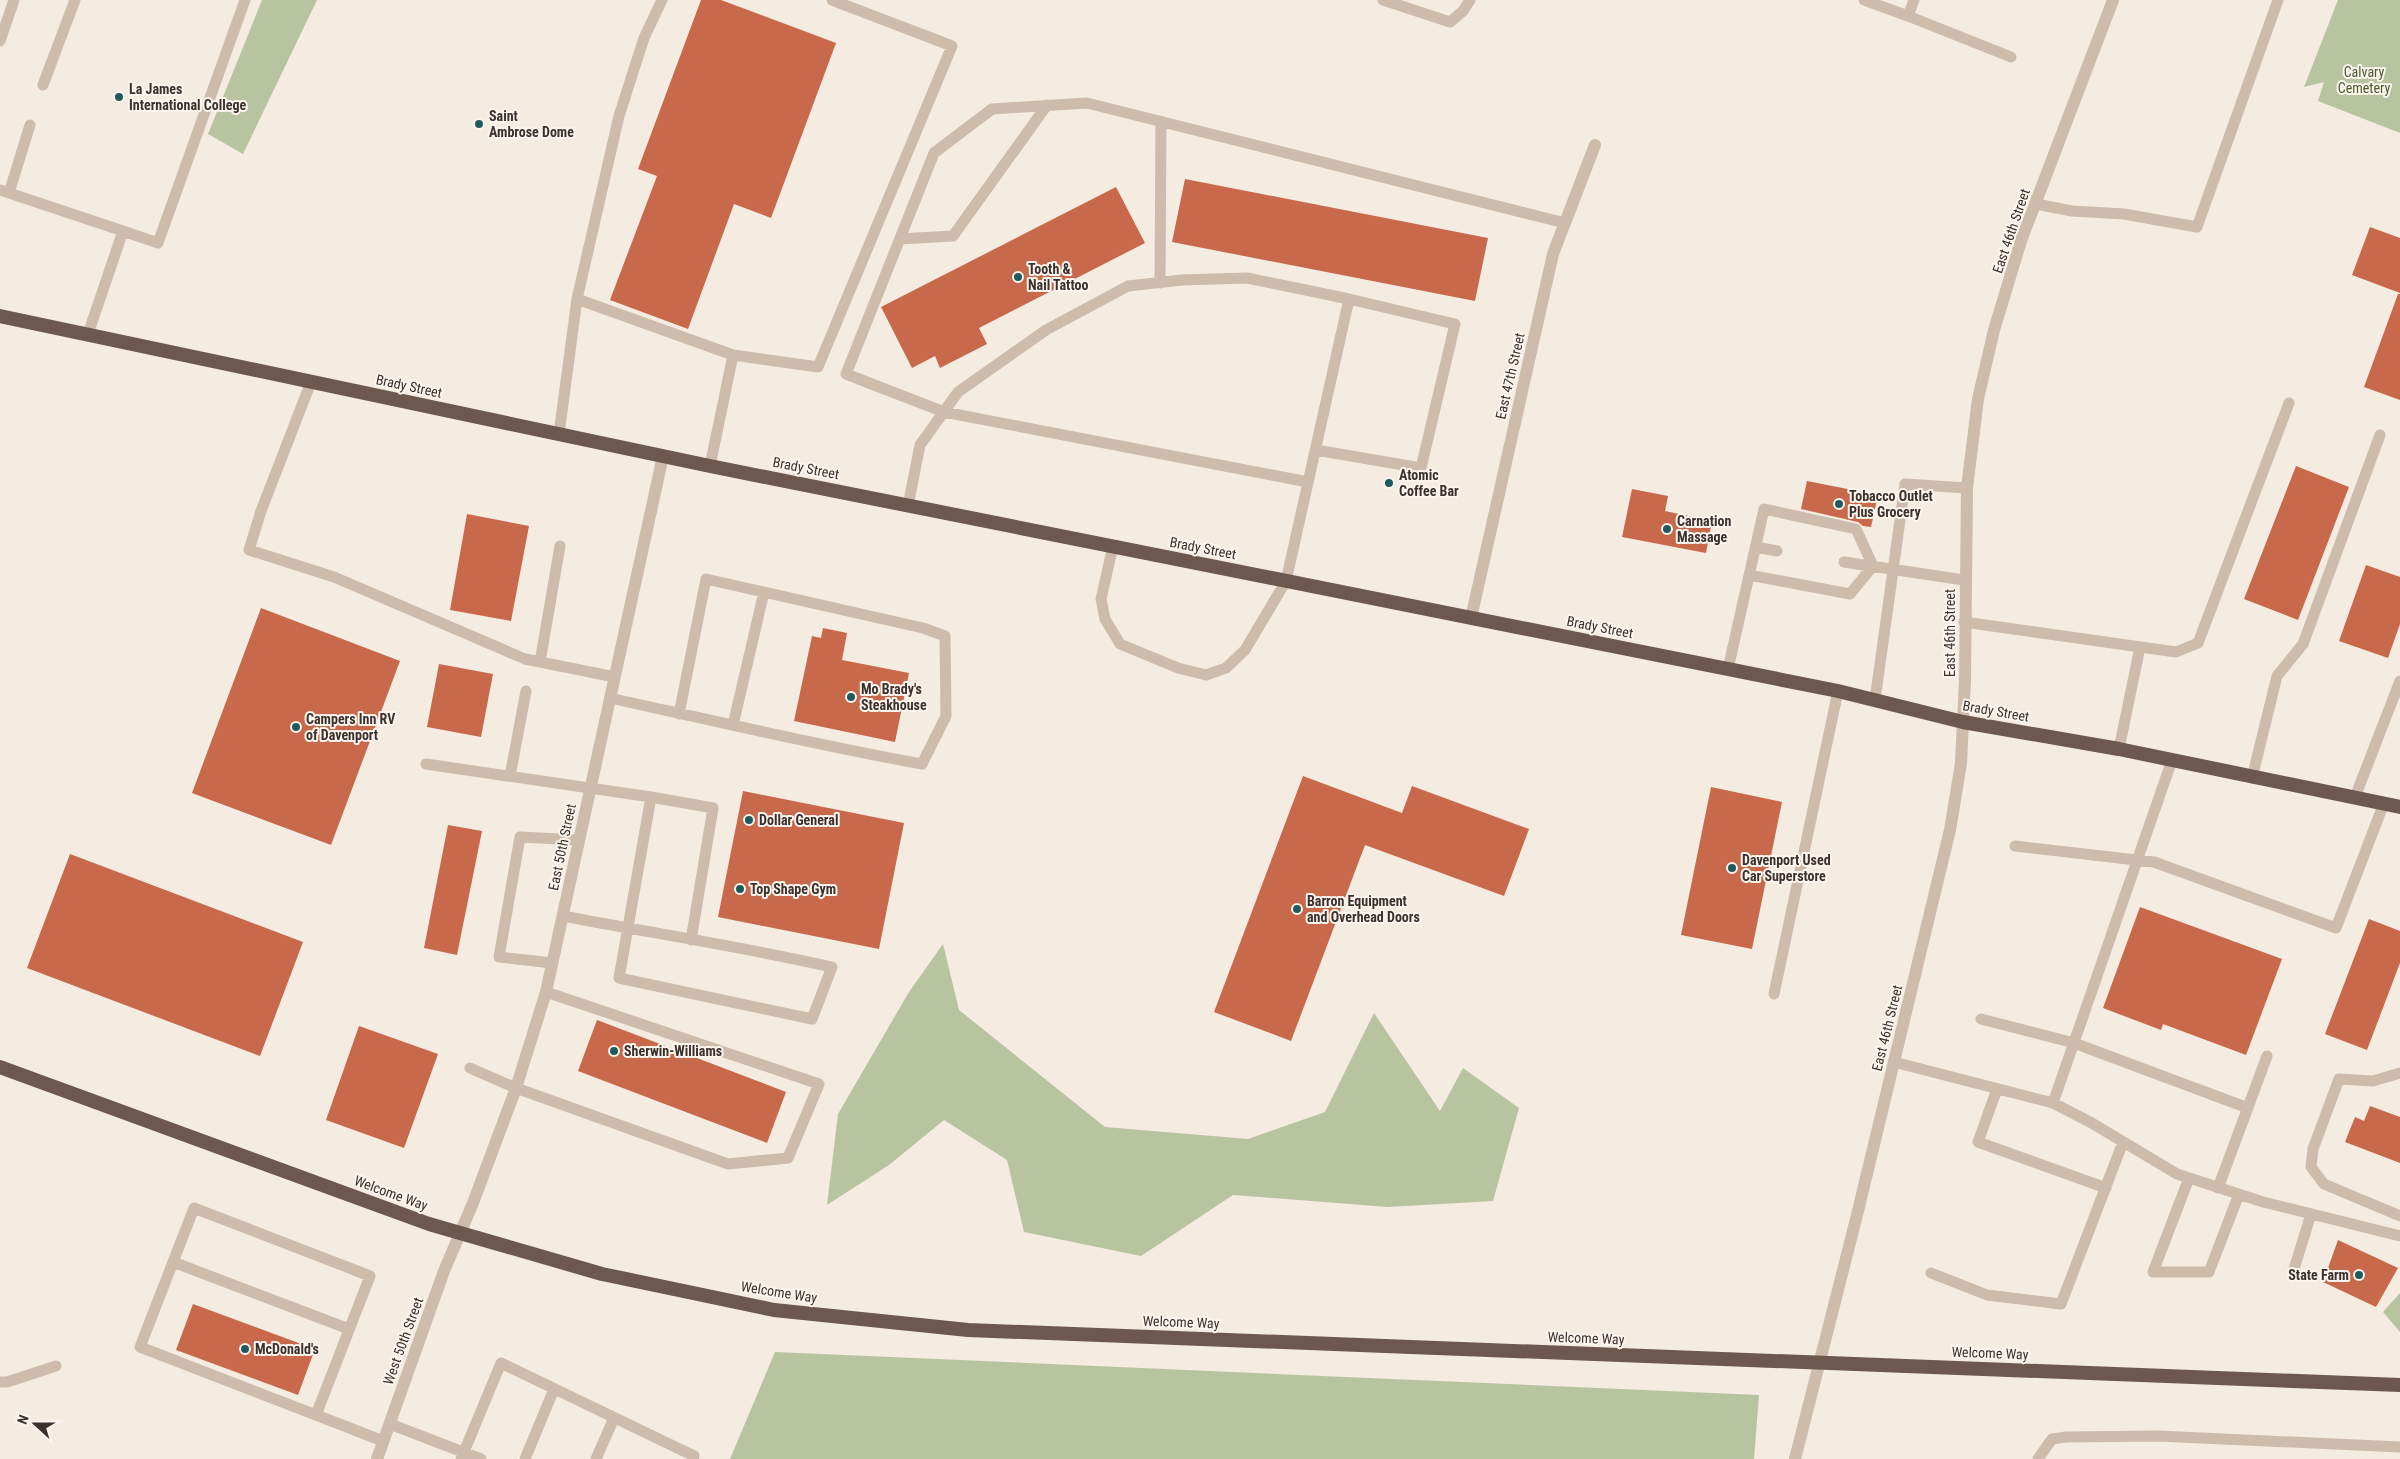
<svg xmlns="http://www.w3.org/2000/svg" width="2400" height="1459" font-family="'Roboto Condensed',sans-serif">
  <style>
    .green { fill: #b8c4a0 }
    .building { fill: #c8694b }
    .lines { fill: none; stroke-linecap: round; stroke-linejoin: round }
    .service { stroke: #cdbbac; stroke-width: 11 }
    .minor { stroke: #cdbbac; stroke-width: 12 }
    .tertiary { stroke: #cdbbac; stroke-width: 12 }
    .trunk { stroke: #6c584f; stroke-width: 14 }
    .poi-dot { fill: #1f5a5e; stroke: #fbf5ee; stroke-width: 2 }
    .labels { text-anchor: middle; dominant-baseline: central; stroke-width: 4; stroke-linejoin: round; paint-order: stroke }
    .park-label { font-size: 14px; fill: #4a5a2e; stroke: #fbf5ee }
    .poi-label { font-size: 14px; font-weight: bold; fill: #3b302b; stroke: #fbf5ee; text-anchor: start }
    .street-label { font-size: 14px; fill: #3b302b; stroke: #fbf5ee }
  </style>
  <rect width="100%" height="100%" fill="#f4ebe1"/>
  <path class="green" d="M262,0H317L243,154L208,134Z
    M2338,0H2400V133L2318,101L2324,82L2304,87Z
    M943,944L959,1010L1105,1127L1248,1139L1325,1112L1374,1013L1440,1111L1463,1068L1519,1108L1493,1201L1388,1207L1233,1195L1141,1256L1024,1232L1007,1160L944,1120L889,1165L827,1205L838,1114L909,992Z
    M2400,1293V1332L2383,1312Z
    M775,1352L1759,1395L1754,1459H730Z"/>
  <path class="building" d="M701,0H721L836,43L771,218L734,204L688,329L610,300L657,176L638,169Z
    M1185,179L1488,238L1475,301L1172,242Z
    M1116,187L1145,243L979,328L987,344L940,368L935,356L912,368L881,307Z
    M2370,227L2400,238V293L2352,275Z
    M2398,294H2400V400L2364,387Z
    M2296,466L2349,487L2298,620L2244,599Z
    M1807,481L1878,495L1871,527L1863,526L1858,522L1801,509Z
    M1632,489L1668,496L1665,511L1712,521L1706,553L1622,537Z
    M467,514L529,526L511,621L450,610Z
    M2366,565L2400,577V624L2388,658L2339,641Z
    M261,608L400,661L331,845L192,793Z
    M823,628L847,633L842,660L909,673L895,742L794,721L812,636L821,638Z
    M439,664L493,674L481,737L427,727Z
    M1303,776L1402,813L1412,786L1529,829L1504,896L1365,845L1291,1041L1214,1012Z
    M1711,787L1782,802L1752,949L1681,935Z
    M743,791L904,823L879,949L718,917Z
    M448,825L482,831L457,955L424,948Z
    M70,854L303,942L260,1056L27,968Z
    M2140,907L2282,959L2246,1055L2163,1024L2161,1030L2103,1008Z
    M2369,919L2400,931V963L2367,1050L2325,1034Z
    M597,1020L786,1092L767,1143L578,1071Z
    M359,1026L438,1054L404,1148L326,1120Z
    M2370,1106L2400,1117V1163L2345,1142L2355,1117L2364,1121Z
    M2338,1240L2398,1268L2376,1307L2323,1282Z
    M193,1304L315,1349L298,1395L176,1350Z"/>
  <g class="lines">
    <path class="service" d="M1383,0L1450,22L1463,11L1470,0
      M1864,0L1908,16
      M1914,0L1908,16L2011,57
      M0,41L14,0
      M43,85L75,0
      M0,190L123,231L88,334
      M9,193L30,125
      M2036,204L2072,211L2124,214L2197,227L2278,0
      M123,231L158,243L245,0
      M900,239L953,236L1047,105
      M1160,283L1161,121
      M577,299L733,355L818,367L952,46L832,0
      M311,382L261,511L249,550L334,577L525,659L615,677
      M559,434L577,299L619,116L644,38L662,0
      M1316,450L1421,468L1455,324L1349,299
      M710,466L733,355
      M1308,482L944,412L846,374L934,153L992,109L1087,103L1565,223
      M908,506L920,445L958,392L1046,330L1128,286L1182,280L1247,278L1349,299L1286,581L1245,650L1226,668L1206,675L1178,668L1120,644L1105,619L1101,599L1113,546
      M1756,547L1777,551
      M1844,562L1964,580
      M1964,622L2176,652L2198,643L2289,403
      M540,662L560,546
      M1728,669L1764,509L1856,529L1873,566L1850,594L1749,575
      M610,698C714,721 817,745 922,764L946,716L945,636L923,628L706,579L679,714
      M1875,700L1905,484L1967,488
      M733,725L764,592
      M2119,749L2140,647
      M426,764L651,797
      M510,776L526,691
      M2252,778L2277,676L2303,644L2380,435
      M2355,797L2400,681
      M2015,846L2154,862L2336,928L2384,803
      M563,916C652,933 743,947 832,967L812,1019L619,978L651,797L713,808L691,940
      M552,963L499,957L520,837L579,840
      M1774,994L1838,691
      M1981,1019L2074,1043L2248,1108
      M1894,1062L2053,1103L2090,1122L2177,1174L2263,1202L2400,1236
      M470,1068L516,1088L728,1164L788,1158L819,1084L546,992
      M2400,1073L2373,1081L2339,1079L2313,1149L2311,1167L2324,1184L2400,1216
      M1997,1089L1978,1142L2106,1188
      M2053,1103L2172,760
      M2189,1178L2153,1272H2209L2239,1194
      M2218,1188L2267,1056
      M194,1208L370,1276L316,1415L140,1347Z
      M173,1262L349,1329
      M2294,1269L2311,1214
      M1931,1273L1987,1295L2061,1304L2123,1142
      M0,1382H7L56,1366
      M316,1415L383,1441
      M390,1424L481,1459
      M461,1459L501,1363L694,1456L693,1459
      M525,1459L554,1389
      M596,1459L614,1418
      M2038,1459L2052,1439L2066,1437L2158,1436L2400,1447"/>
    <path class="minor" d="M1471,618L1553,254L1595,145
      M377,1459L444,1271L473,1203L516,1088L546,992L663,456"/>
    <path class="tertiary" d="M1795,1459L1857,1215L1950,830L1961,763L1965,681L1967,488L1978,399L1994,330L2021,241L2113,0"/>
    <path class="trunk" d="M0,316L710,466L1838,691L1963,722L2119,749L2400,807
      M0,1067L429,1224L602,1274L774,1310L968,1330L2400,1385"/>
  </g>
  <g class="poi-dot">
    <circle cx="119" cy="97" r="5"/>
    <circle cx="479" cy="124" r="5"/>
    <circle cx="1018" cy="277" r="5"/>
    <circle cx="1389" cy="483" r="5"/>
    <circle cx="1839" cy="504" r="5"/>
    <circle cx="1667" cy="529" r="5"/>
    <circle cx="851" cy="697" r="5"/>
    <circle cx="296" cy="727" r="5"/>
    <circle cx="749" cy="820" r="5"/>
    <circle cx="1732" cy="868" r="5"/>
    <circle cx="740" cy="889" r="5"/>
    <circle cx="1297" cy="909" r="5"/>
    <circle cx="614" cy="1051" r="5"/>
    <circle cx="2359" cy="1275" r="5"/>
    <circle cx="245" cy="1349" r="5"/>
  </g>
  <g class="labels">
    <g class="park-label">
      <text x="2364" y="72">Calvary<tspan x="2364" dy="16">Cemetery</tspan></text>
    </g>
    <g class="poi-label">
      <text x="129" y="89">La James<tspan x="129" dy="16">International College</tspan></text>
      <text x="489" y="116">Saint<tspan x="489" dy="16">Ambrose Dome</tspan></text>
      <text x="1028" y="269">Tooth &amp;<tspan x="1028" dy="16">Nail Tattoo</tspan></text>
      <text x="1399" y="475">Atomic<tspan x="1399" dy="16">Coffee Bar</tspan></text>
      <text x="1849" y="496">Tobacco Outlet<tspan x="1849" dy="16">Plus Grocery</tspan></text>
      <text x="1677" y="521">Carnation<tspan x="1677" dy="16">Massage</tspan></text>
      <text x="861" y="689">Mo Brady's<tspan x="861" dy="16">Steakhouse</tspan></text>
      <text x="306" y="719">Campers Inn RV<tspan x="306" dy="16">of Davenport</tspan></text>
      <text x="759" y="820">Dollar General</text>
      <text x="1742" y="860">Davenport Used<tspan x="1742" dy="16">Car Superstore</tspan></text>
      <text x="750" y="889">Top Shape Gym</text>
      <text x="1307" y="901">Barron Equipment<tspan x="1307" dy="16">and Overhead Doors</tspan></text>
      <text x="624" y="1051">Sherwin-Williams</text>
      <text x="2349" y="1275" text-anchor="end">State Farm</text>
      <text x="255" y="1349">McDonald's</text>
    </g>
    <g class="street-label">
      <text transform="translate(2011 231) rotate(-71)">East 46th Street</text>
      <text transform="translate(1510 376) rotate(-77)">East 47th Street</text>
      <text transform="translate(409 386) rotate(12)">Brady Street</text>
      <text transform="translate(806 468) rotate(11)">Brady Street</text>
      <text transform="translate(1203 548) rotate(11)">Brady Street</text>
      <text transform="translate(1600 627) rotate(11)">Brady Street</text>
      <text transform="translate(1950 633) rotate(-90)">East 46th Street</text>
      <text transform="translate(1996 711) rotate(10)">Brady Street</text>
      <text transform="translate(562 847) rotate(-78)">East 50th Street</text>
      <text transform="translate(1887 1028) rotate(-76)">East 46th Street</text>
      <text transform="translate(391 1193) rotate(20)">Welcome Way</text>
      <text transform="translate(779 1292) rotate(9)">Welcome Way</text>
      <text transform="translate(1181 1322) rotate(2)">Welcome Way</text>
      <text transform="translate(1586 1338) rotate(2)">Welcome Way</text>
      <text transform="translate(403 1341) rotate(-70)">West 50th Street</text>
      <text transform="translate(1990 1353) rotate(2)">Welcome Way</text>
    </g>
  </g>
  <g transform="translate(35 1424) rotate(291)" stroke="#fbf5ee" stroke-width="4" paint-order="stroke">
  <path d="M0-4L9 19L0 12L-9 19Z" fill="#3b302b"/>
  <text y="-8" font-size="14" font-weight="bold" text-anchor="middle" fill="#3b302b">N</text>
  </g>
</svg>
